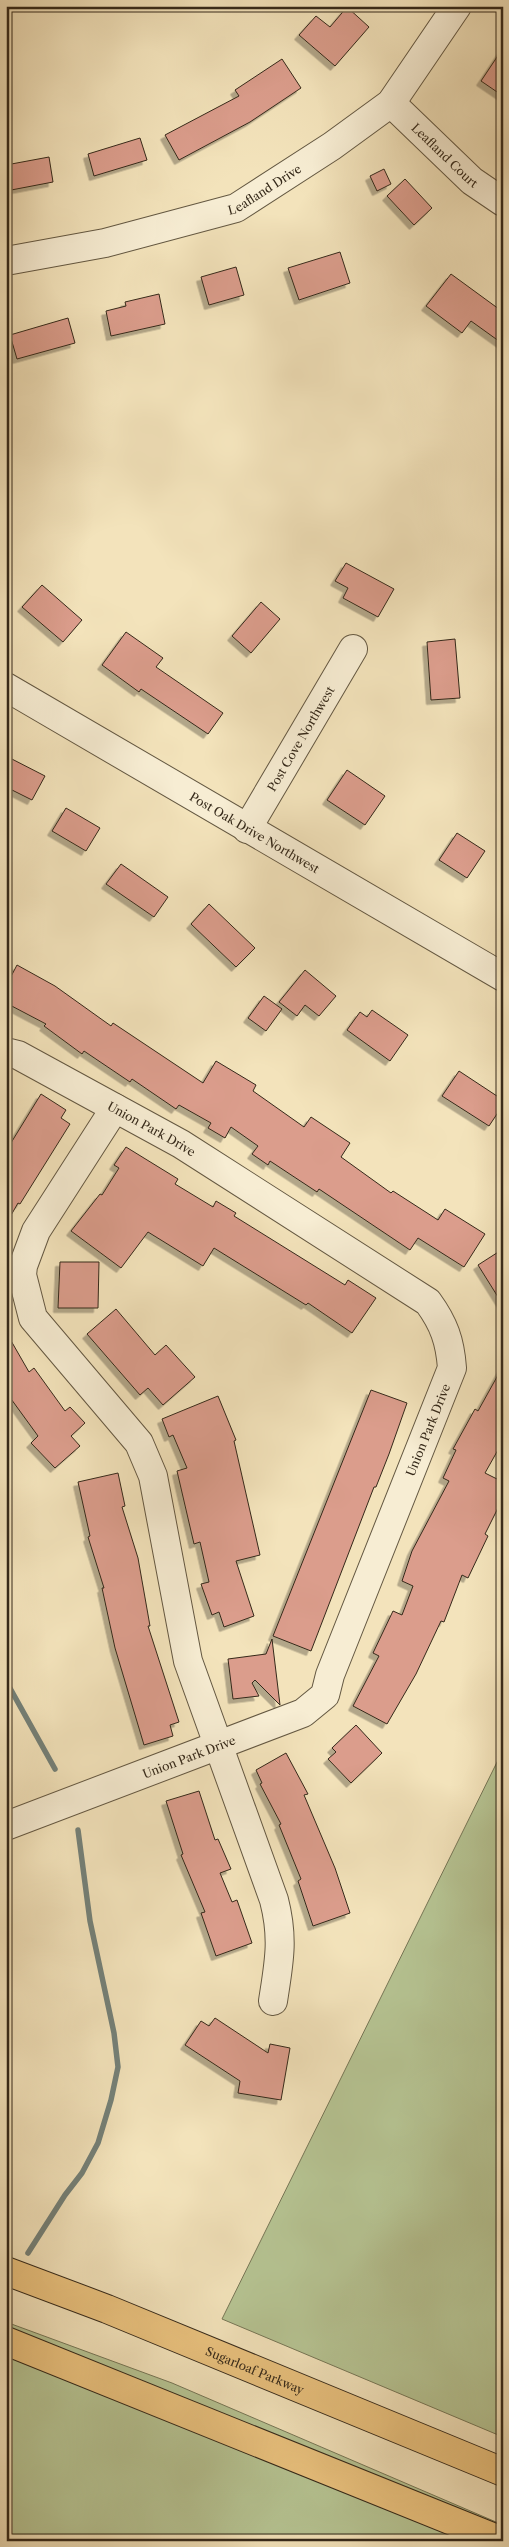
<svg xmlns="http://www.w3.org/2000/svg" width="509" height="2547" font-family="'Libre Caslon Text',serif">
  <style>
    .green { fill: #b6c493; stroke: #767656 }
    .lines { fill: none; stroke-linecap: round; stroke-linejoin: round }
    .stream { stroke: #748179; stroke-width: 5.5 }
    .building { fill: #db9d8c; stroke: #35291a; filter: url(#shadow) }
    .minor-casing { stroke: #645842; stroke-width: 30 }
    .major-casing { stroke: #35291a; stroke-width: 30 }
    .minor { stroke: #f7edd3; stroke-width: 28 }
    .major { stroke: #eac27e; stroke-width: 28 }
    .labels { text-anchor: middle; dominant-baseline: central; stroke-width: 4; stroke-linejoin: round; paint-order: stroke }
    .street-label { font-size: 12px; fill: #35291a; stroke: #f7edd3 }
  </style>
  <defs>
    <filter id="shadow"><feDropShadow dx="-4.5" dy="4.5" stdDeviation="0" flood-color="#0004"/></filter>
  </defs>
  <rect width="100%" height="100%" fill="#f3e3bb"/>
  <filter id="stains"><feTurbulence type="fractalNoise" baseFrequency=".004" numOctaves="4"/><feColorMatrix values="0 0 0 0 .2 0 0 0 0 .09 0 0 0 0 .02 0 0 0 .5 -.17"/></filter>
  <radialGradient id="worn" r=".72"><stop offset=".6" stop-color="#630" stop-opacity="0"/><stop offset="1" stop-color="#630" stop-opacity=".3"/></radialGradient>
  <path class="green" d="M503,1750V2437L222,2319Z
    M6,2322L172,2383L503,2525V2541H6Z"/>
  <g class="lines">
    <path class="stream" d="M6,1681L55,1769
      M28,2253L65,2195L82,2173L98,2143L111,2100L118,2067L114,2033L90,1921L78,1830"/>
  </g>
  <path class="building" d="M347,7L369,27L335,66L299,35L316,16L330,27Z
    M503,48V96L481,81Z
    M282,59L301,88L250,122L179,160L165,135L239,96L235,90Z
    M140,138L147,160L94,176L88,154Z
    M49,157L53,182L6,191V165Z
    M384,169L391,184L377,191L370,176Z
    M405,179L432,208L414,225L387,196Z
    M340,252L350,283L299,300L288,268Z
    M236,267L244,295L209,305L201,277Z
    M451,274L503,312V344L471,321L462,333L426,306Z
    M159,294L165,324L111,336L106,311L126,306L125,302Z
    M68,318L75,343L17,359L10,335Z
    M346,563L394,589L378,617L343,598L348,588L335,581Z
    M42,585L82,620L63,642L22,607Z
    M261,602L280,619L251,653L232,636Z
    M126,632L163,658L156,667L223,713L208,734L141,689L139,692L102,665Z
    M455,639L460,698L431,700L427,642Z
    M6,756L45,776L32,800L6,787Z
    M347,770L385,796L365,825L327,800Z
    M66,808L100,828L86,851L52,831Z
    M457,833L485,851L467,878L439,860Z
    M121,864L168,897L154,917L106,884Z
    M209,904L255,948L236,967L191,924Z
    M17,965L55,986L111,1026L113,1023L203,1083L216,1061L256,1085L253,1091L304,1127L311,1117L350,1143L341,1157L391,1193L393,1191L438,1220L445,1209L485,1234L464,1267L418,1238L410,1250L319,1189L317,1192L270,1161L268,1165L252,1154L258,1146L231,1127L225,1138L208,1128L211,1123L179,1105L176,1109L132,1079L130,1082L84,1051L82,1054L44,1026L46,1024L6,1003V986Z
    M305,970L336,996L319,1016L305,1005L297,1016L279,1002Z
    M264,996L282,1009L266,1031L248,1018Z
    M372,1010L408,1035L390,1061L347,1030L360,1012L367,1017Z
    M459,1071L503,1100V1105L489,1126L442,1096Z
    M41,1094L66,1110L61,1118L70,1124L20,1204L18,1203L6,1224V1151Z
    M126,1147L178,1179L175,1184L213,1207L216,1201L236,1213L234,1216L345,1285L348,1280L376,1298L352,1333L308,1303L306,1305L214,1248L203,1266L148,1232L121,1268L71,1231L100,1194L102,1195L119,1168L114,1165Z
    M503,1249V1305L478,1265Z
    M60,1262H99L98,1308H58Z
    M116,1309L155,1355L166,1345L195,1377L163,1405L148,1388L140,1395L87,1334Z
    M6,1332L29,1372L34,1368L65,1411L70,1407L85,1423L71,1436L80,1446L55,1468L31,1443L38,1436L6,1392Z
    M503,1366V1441L485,1473L503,1482V1498L485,1534L488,1536L468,1578L462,1575L444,1622L441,1621L416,1674L387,1724L353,1706L379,1656L373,1653L393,1611L402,1615L413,1586L402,1581L412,1551L449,1481L443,1478L456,1450L453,1449L475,1409L478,1411Z
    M371,1390L407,1403L389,1454L376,1487H374L311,1651L273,1636Z
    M218,1396L236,1440L234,1441L260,1555L236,1561L254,1616L224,1627L219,1612L212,1615L201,1584L209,1582L200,1542L194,1544L177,1471L187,1468L173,1435L169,1437L162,1419Z
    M118,1473L125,1506L122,1507L138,1558L150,1626H148L179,1722L170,1725L173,1736L144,1745L115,1648L102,1588H104L88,1537L90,1536L78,1482Z
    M272,1639L280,1705L255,1680L252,1683L259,1696L233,1699L228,1659L266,1654Z
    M356,1725L382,1753L351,1783L328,1759L336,1752L332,1748Z
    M286,1753L308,1794L304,1795L335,1868L350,1913L313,1926L298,1881L301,1879L279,1825L281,1824L260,1784L262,1783L256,1770Z
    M199,1791L215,1840L218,1839L231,1869L220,1873L232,1902L237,1900L252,1943L216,1956L201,1913L205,1912L181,1855L183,1854L166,1801Z
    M215,2018L268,2053L270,2044L290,2048L281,2100L238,2093L240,2081L185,2045L201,2021L209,2026Z"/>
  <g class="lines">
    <defs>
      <g id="minor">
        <path id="s1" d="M391,103L472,181L503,202"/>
        <path id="s2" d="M6,261L105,243L236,208L332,146L391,103L457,6"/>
        <path id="s3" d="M6,687L503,977"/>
        <path id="s4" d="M247,829L353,649"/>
        <path id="s5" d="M6,1052L18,1055L181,1144L428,1302C444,1324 450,1341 452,1368L330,1675L325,1695L303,1713L6,1826"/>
        <path d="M115,1108L36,1231L23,1266L22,1275L33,1318L139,1443L153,1476L188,1661L274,1900C284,1939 279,1962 273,2001"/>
      </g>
      <g id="major">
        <path id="s6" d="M6,2271L107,2309L503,2472"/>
        <path d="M6,2341L502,2541"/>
      </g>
    </defs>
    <use href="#minor" class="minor-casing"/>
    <use href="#major" class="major-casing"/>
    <use href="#minor" class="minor"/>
    <use href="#major" class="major"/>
  </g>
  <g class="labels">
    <g class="street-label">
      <text stroke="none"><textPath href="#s1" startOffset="75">Leafland Court</textPath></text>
      <text stroke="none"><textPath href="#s2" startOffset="270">Leafland Drive</textPath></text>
      <text stroke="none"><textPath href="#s4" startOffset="105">Post Cove Northwest</textPath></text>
      <text stroke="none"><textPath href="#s3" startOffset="288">Post Oak Drive Northwest</textPath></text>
      <text stroke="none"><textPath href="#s5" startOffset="165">Union Park Drive</textPath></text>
      <text transform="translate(428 1430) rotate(-68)">Union Park Drive</text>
      <text transform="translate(189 1757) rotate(-21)">Union Park Drive</text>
      <text stroke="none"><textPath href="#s6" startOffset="268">Sugarloaf Parkway</textPath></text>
    </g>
  </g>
  <rect width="509" height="2547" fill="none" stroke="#f3e3bb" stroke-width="25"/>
  <rect x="8" y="8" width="494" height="2532" fill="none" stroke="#35291a" stroke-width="2.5"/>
  <rect x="12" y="12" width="484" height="2522" fill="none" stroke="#35291a"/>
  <rect width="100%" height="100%" filter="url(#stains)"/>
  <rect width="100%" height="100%" fill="url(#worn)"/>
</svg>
